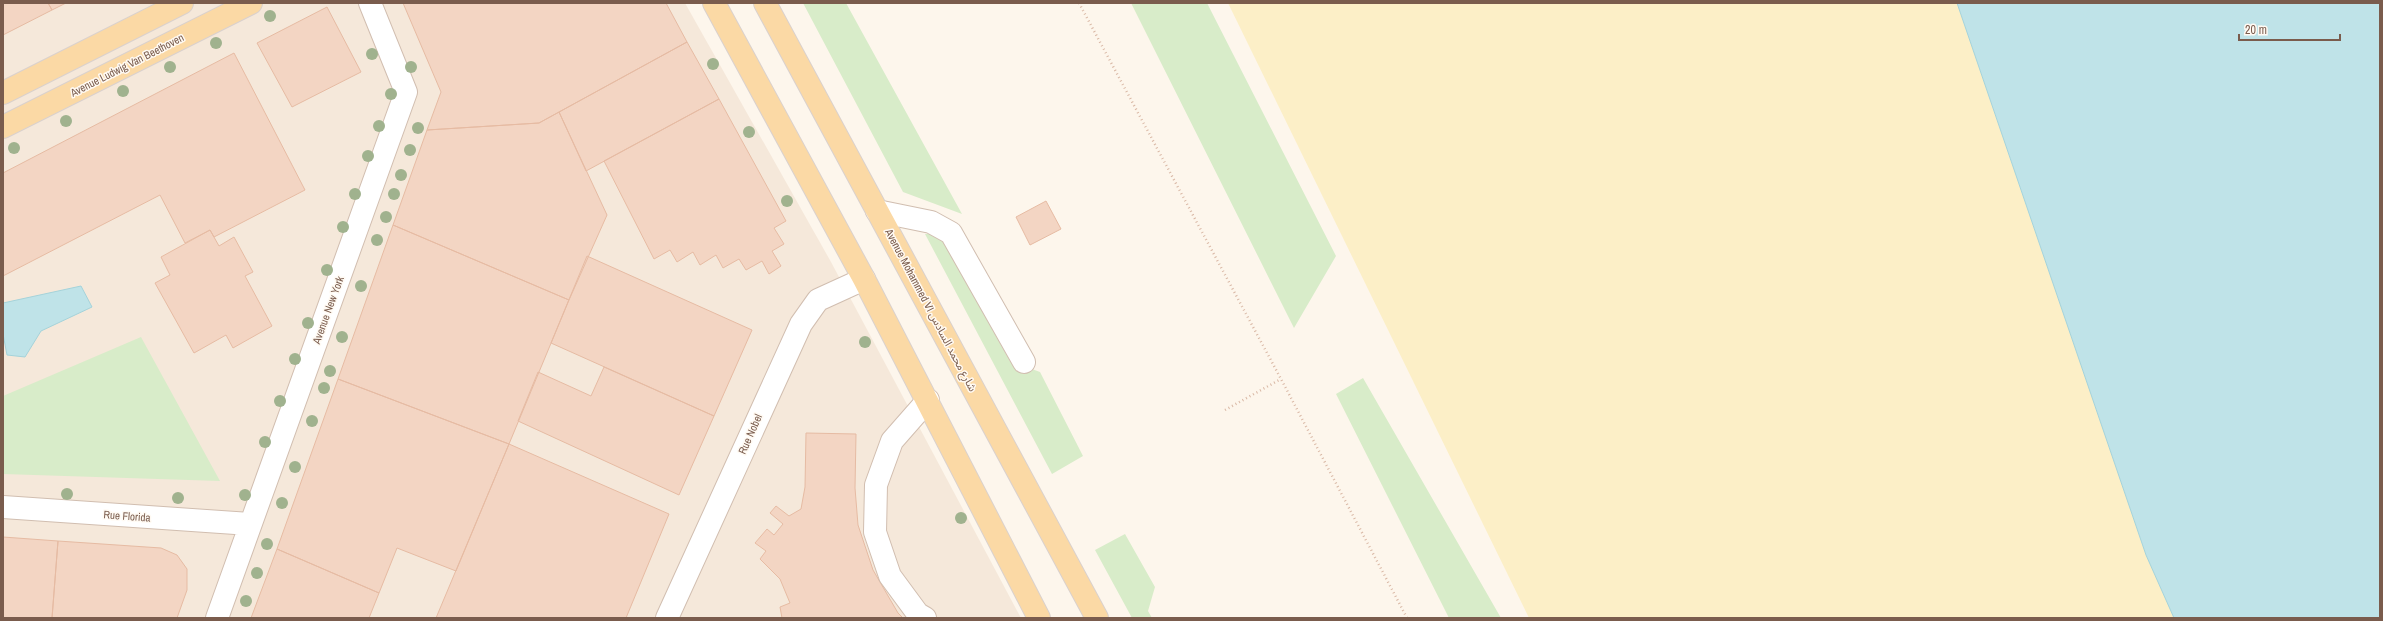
<svg xmlns="http://www.w3.org/2000/svg" width="2383" height="621" font-family="'Archivo Narrow','Noto Sans Arabic',sans-serif">
  <style>
    .residential { fill: #f5e8da }
    .green { fill: #d8ecc9 }
    .sand { fill: #fcefc7 }
    .water { fill: #bfe3e8; stroke: #a5d3da }
    .building { fill: #f3d5c3; stroke: #e6bba3 }
    .lines { fill: none; stroke-linecap: round; stroke-linejoin: round }
    .minor-casing { stroke: #d1beb0; stroke-width: 24 }
    .major-casing { stroke: #dad1cd; stroke-width: 24 }
    .path { stroke: #d9b8a5; stroke-width: 2.5; stroke-dasharray: 1 3; stroke-linecap: butt }
    .minor { stroke: #fff; stroke-width: 22 }
    .major { stroke: #fbd9a5; stroke-width: 22 }
    .tree { fill: #a0b28e }
    .labels { text-anchor: middle; dominant-baseline: central; stroke-width: 3; stroke-linejoin: round; paint-order: stroke }
    .street-label { font-size: 11px; fill: #7a5c4d; stroke: #fffaf3 }
  </style>
  <rect width="100%" height="100%" fill="#fdf6ec"/>
  <path class="residential" d="M3,3H685L831,262L1021,618H3Z"/>
  <path class="green" d="M803,3H846L962,214L903,192Z
    M1131,3H1207L1336,256L1294,328Z
    M925,234H939L1010,361L1040,372L1083,456L1052,474Z
    M141,337L220,481L3,474V396Z
    M1363,378L1501,618H1449L1336,394Z
    M1125,534L1155,587L1148,611L1152,618H1132L1095,550Z"/>
  <path class="sand" d="M1228,3H1957L2146,555L2174,618H1529Z"/>
  <path class="water" d="M1957,3H2380V618H2174L2146,555Z
    M81,286L92,307L41,331L25,357L7,355L3,334V303Z"/>
  <path class="building" d="M3,3H48L52,10L3,35Z
    M48,3H66L52,10Z
    M403,3H666L687,42L539,123L427,130L441,92Z
    M327,7L361,72L292,107L257,43Z
    M687,42L719,99L586,171L559,112Z
    M234,53L305,190L214,237L210,230L185,243L160,195L3,276V173Z
    M719,99L786,221L774,228L784,244L772,251L781,266L769,274L762,261L746,270L739,259L723,268L716,255L700,265L693,252L677,262L670,250L654,259L604,161Z
    M559,112L607,215L569,300L393,225L427,130L539,123Z
    M1046,201L1061,229L1030,245L1016,217Z
    M393,225L569,300L509,444L338,379Z
    M210,230L219,246L234,237L253,272L245,276L272,326L233,348L226,335L194,353L155,283L170,275L161,257Z
    M587,256L752,330L714,416L551,343Z
    M604,367L714,416L679,495L518,421L538,372L591,396Z
    M338,379L509,444L456,571L397,548L379,593L277,549Z
    M806,433L856,434L855,488L858,525L873,570L898,613L903,618H782L780,607L790,603L780,579L760,559L766,551L755,543L767,529L774,535L783,524L770,513L776,506L789,516L801,509L805,487Z
    M509,444L669,514L626,618H436Z
    M3,537L58,541L52,618H3Z
    M58,541L161,548L177,555L187,569V590L177,618H52Z
    M277,549L379,593L369,618H251Z"/>
  <g class="lines">
    <defs>
      <path id="minor" d="M877,211L931,222L951,233L1024,362
        M3,507L250,524
        M217,618L406,92L370,3
        M667,618L801,324L818,300L864,279
        M925,618L918,614L890,576L875,532L876,485L892,441L928,400"/>
      <path id="major" d="M714,3L864,279L1039,618
        M765,3L1097,618
        M3,93L182,3
        M3,127L251,3"/>
    </defs>
    <use href="#minor" class="minor-casing"/>
    <use href="#major" class="major-casing"/>
    <path class="path" d="M1079,3L1281,379L1407,618
      M1225,410L1281,379"/>
    <use href="#minor" class="minor"/>
    <use href="#major" class="major"/>
  </g>
  <g class="tree">
    <circle cx="270" cy="16" r="6"/>
    <circle cx="216" cy="43" r="6"/>
    <circle cx="372" cy="54" r="6"/>
    <circle cx="713" cy="64" r="6"/>
    <circle cx="170" cy="67" r="6"/>
    <circle cx="411" cy="67" r="6"/>
    <circle cx="123" cy="91" r="6"/>
    <circle cx="391" cy="94" r="6"/>
    <circle cx="66" cy="121" r="6"/>
    <circle cx="379" cy="126" r="6"/>
    <circle cx="418" cy="128" r="6"/>
    <circle cx="749" cy="132" r="6"/>
    <circle cx="14" cy="148" r="6"/>
    <circle cx="410" cy="150" r="6"/>
    <circle cx="368" cy="156" r="6"/>
    <circle cx="401" cy="175" r="6"/>
    <circle cx="355" cy="194" r="6"/>
    <circle cx="394" cy="194" r="6"/>
    <circle cx="787" cy="201" r="6"/>
    <circle cx="386" cy="217" r="6"/>
    <circle cx="343" cy="227" r="6"/>
    <circle cx="377" cy="240" r="6"/>
    <circle cx="327" cy="270" r="6"/>
    <circle cx="361" cy="286" r="6"/>
    <circle cx="308" cy="323" r="6"/>
    <circle cx="342" cy="337" r="6"/>
    <circle cx="865" cy="342" r="6"/>
    <circle cx="295" cy="359" r="6"/>
    <circle cx="330" cy="371" r="6"/>
    <circle cx="324" cy="388" r="6"/>
    <circle cx="280" cy="401" r="6"/>
    <circle cx="312" cy="421" r="6"/>
    <circle cx="265" cy="442" r="6"/>
    <circle cx="295" cy="467" r="6"/>
    <circle cx="67" cy="494" r="6"/>
    <circle cx="245" cy="495" r="6"/>
    <circle cx="178" cy="498" r="6"/>
    <circle cx="282" cy="503" r="6"/>
    <circle cx="961" cy="518" r="6"/>
    <circle cx="267" cy="544" r="6"/>
    <circle cx="257" cy="573" r="6"/>
    <circle cx="246" cy="601" r="6"/>
  </g>
  <g class="labels">
    <g class="street-label">
      <text transform="translate(127 65) rotate(-27)">Avenue Ludwig Van Beethoven</text>
      <text transform="translate(328 310) rotate(-70)">Avenue New York</text>
      <text transform="translate(931 310) rotate(62)">Avenue Mohammed VI شارع محمد السادس</text>
      <text transform="translate(750 434) rotate(-66)">Rue Nobel</text>
      <text transform="translate(127 516) rotate(4)">Rue Florida</text>
    </g>
  </g>
  <rect width="2383" height="621" fill="none" stroke="#7a5c4d" stroke-width="8"/>
  <path d="M2239 34v6h101v-6" fill="none" stroke="#7a5c4d" stroke-width="2"/>
  <text x="2245" y="34" font-size="12" fill="#7a5c4d" stroke="#fffaf3" stroke-width="3" paint-order="stroke">20 m</text>
</svg>
